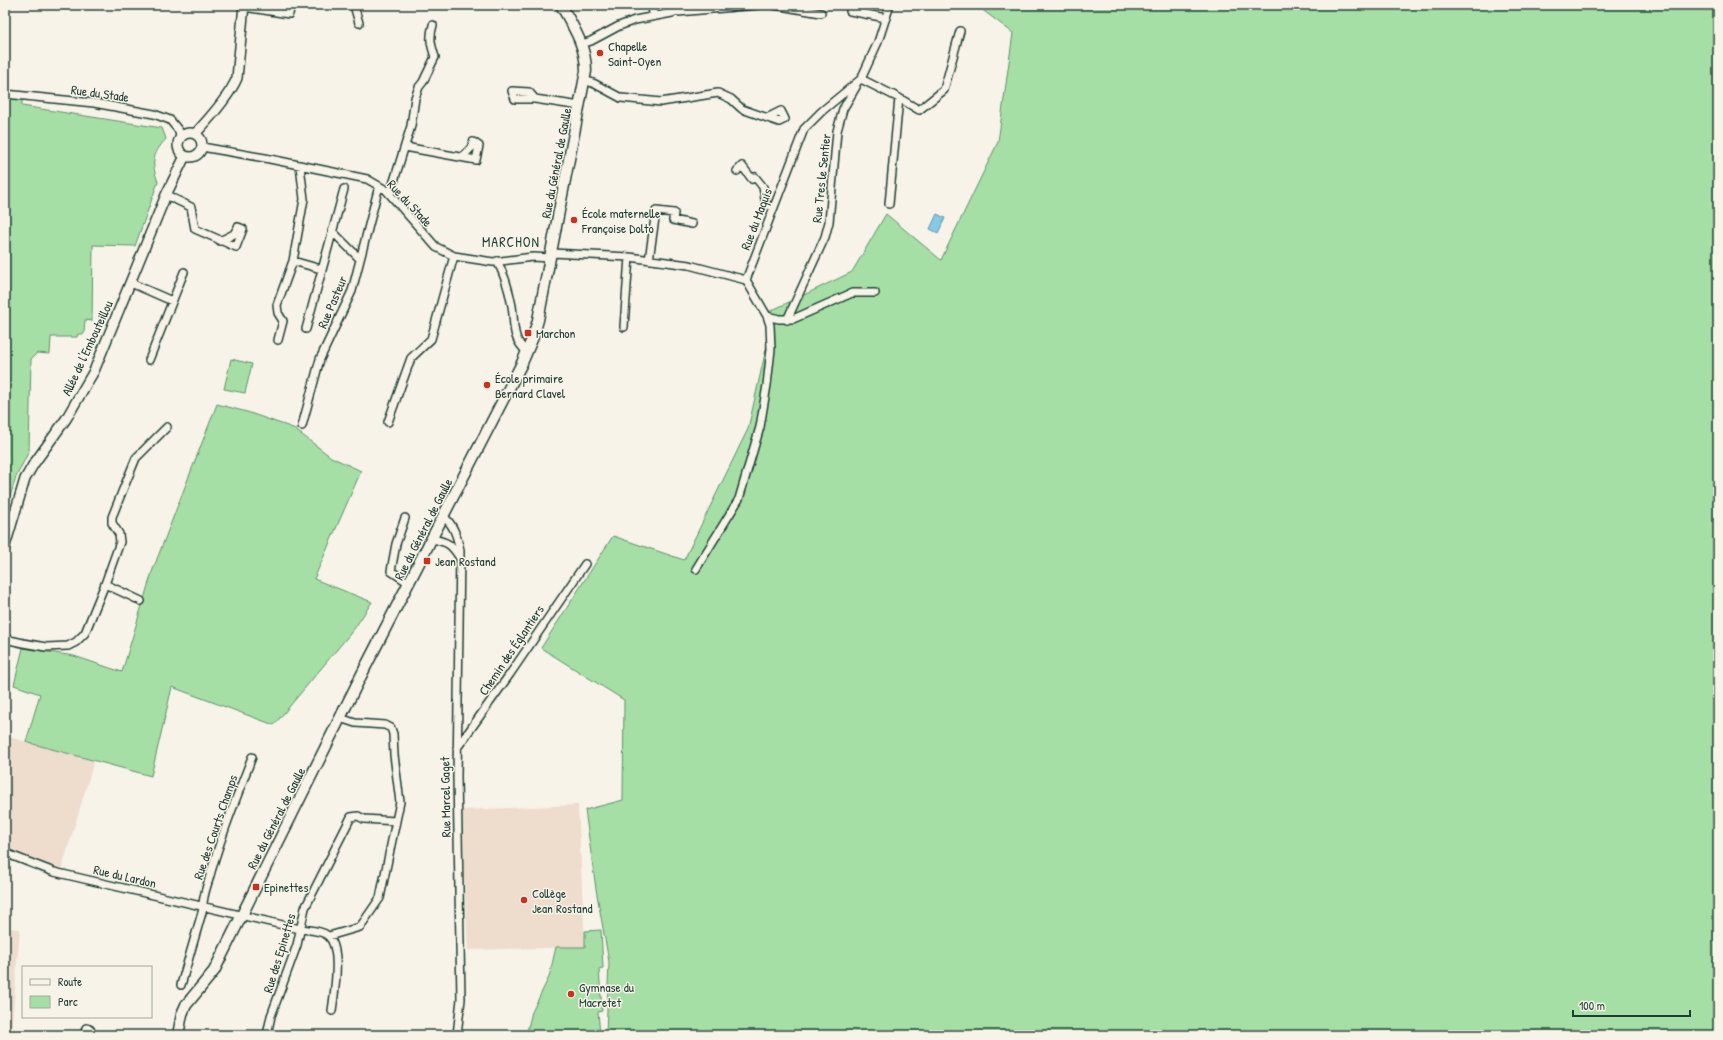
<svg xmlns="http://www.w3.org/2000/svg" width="1723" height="1040" font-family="'Patrick Hand',sans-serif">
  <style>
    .built { fill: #eedccd }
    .green { fill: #a5dfa5; stroke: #628e6c }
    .water { fill: #86c9e7; stroke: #5d919f }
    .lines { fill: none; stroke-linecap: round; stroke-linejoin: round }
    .minor-casing { stroke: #1f3d34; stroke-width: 10 }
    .tertiary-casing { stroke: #1f3d34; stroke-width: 12 }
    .secondary-casing { stroke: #1f3d34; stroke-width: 13 }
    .minor { stroke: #f7f3e8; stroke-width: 7 }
    .tertiary { stroke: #f7f3e8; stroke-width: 9 }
    .secondary { stroke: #f7f3e8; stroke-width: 10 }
    .poi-dot { fill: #c8321e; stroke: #f7f3e8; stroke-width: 1.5 }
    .labels { text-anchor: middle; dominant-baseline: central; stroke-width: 3; stroke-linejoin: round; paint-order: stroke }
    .poi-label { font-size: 13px; fill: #1f3d34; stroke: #f7f3e8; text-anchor: start }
    .street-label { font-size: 13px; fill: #1f3d34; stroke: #f7f3e8 }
    .neighbourhood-label { font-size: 14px; letter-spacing: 1px; fill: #1f3d34; stroke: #f7f3e8 }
  </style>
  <rect width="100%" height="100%" fill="#f7f3e8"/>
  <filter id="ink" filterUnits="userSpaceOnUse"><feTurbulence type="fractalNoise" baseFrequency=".025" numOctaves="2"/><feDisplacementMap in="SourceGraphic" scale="8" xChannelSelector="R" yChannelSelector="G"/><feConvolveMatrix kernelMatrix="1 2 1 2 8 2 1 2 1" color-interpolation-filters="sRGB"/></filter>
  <g filter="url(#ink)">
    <path class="built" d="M5,736L94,761L61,871L11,854L5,886Z
      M578,805L585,947L468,950L464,868L463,810Z
      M5,928L20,929L11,1035H5Z"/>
    <path class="green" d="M976,5H1718V1035H606L609,962L596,889L585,810L623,800L624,700L541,648L613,536L684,560L748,429L768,340L764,314L852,272L886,214L941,260L998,142L1013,33Z
      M13,99L22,100V106L162,128L166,139C152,154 151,163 158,182L135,246L93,245L92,321L85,320L84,334H78L77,337H51L50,354L37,353L31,359L29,451L16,477L5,513V106L6,100Z
      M231,359L252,364L245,393L224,389Z
      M217,404L247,412L293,428L331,457L361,471L314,579L372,602L354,629L274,725L172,687L151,776L26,742L40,694L14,685L23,648L74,656L122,672L152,572Z
      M601,930L603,968L599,969L602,1011L598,1012L600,1035H526L532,1012L549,977L556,947H585V931Z"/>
    <path class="water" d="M937,214L945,218L938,233L930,229Z"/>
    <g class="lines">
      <defs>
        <path id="minor" d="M356,5L355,9L359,23
          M651,5L654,16
          M774,5L821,13
          M850,5V11L886,18
          M244,7L289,14L291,5
          M678,12L758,5
          M582,44L591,41L619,26L635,20L672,13L689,5
          M861,79L899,98L889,204
          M585,80L595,84L621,98L661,102L718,93L731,99L742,109L779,122L785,119L781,111L767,118
          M5,94L94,103L154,114L170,120L179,131L180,137
          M899,98L919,110L944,90L960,31
          M535,99L529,92L512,91L515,99H535L580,106
          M202,147L265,158L367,179L386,190L436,247L454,256L493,262L533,257L551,258
          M405,147L476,160L479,146L473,142L472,147L462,157
          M737,171L742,166L752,179L755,177L763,187L766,205L773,207
          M390,194L411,126L415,98L419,87L423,82L435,57C431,45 429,38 433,25
          M166,195L191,207L195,229L236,247L243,229L238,227L234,234L220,241
          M332,231L360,259
          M552,253L629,257L689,265L746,280L804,129L822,111L861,79L878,42L890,5
          M649,260L656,211L674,213L673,220L692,224
          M293,261L321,269
          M497,261C505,275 509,290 512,306C515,325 511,338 527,352
          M131,283L172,301
          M767,316L779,319H793L852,293H875
          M787,320L825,237L829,222L837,131L843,109L856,87
          M624,327L629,257
          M306,329L344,189
          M278,340L283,321L278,313L277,305L293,261L304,199L300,166
          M149,360L184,272
          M388,422L411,358L431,339L454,256
          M302,426L320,359L352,291L379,186
          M444,517C454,525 457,537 460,550L457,777L461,999L457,1035
          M405,518L396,544L391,571L409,583
          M432,539C448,542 451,544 460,558
          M696,569L739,499L760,427L767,385L771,349L770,325L767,316L746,280
          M105,584L141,601
          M5,639L23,643L46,647L68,646L76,642L85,633L105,584L120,542L119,534L112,523V517L122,492L136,458L167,427
          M457,748L510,674L585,564
          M5,853L54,872L300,929C309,930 320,930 327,935C343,947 334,994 332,1011
          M329,936L360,927L380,898L396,821
          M181,985L203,909C202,899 206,889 209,879C220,837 237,797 252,757
          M84,1035L86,1028L90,1029L93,1035
          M267,1035L271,1016L297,945L305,908L351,817L358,816L364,819L396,821L400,802L394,755L393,734L391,728L385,725L355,723L340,718"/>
        <path id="tertiary" d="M178 145a12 12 0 1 1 24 0a12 12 0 1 1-24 0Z
          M195,134C208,120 230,95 237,78L244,5
          M5,546L25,479L33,465L66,419L94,371L166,195L185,156"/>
        <path id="secondary" d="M178,1035L182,1014L186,1005L214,971L367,664L522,363L533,337L538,320L586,71C586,46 573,26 561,5"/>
      </defs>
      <use href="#minor" class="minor-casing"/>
      <use href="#tertiary" class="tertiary-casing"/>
      <use href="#secondary" class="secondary-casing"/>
      <use href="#minor" class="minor"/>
      <use href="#tertiary" class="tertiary"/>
      <use href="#secondary" class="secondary"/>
    </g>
  </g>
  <g class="poi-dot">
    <circle cx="600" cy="53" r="4"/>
    <circle cx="574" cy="220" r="4"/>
    <rect x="524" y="329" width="8" height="8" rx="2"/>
    <circle cx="487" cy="385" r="4"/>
    <rect x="423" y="557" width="8" height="8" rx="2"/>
    <rect x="252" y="883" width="8" height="8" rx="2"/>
    <circle cx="524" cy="900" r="4"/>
    <circle cx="571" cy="994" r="4"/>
  </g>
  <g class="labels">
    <g class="poi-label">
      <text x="608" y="46">Chapelle<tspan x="608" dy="15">Saint-Oyen</tspan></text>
      <text x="582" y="213">École maternelle<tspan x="582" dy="15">Françoise Dolto</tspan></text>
      <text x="536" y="333">Marchon</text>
      <text x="495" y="378">École primaire<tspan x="495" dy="15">Bernard Clavel</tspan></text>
      <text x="435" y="561">Jean Rostand</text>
      <text x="264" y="887">Epinettes</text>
      <text x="532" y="893">Collège<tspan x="532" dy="15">Jean Rostand</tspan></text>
      <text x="579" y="987">Gymnase du<tspan x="579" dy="15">Macretet</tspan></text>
    </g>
    <g class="street-label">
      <text transform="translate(100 93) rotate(8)">Rue du Stade</text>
      <text transform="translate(556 163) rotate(-79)">Rue du Général de Gaulle</text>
      <text transform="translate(821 178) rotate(-84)">Rue Tres le Sentier</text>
      <text transform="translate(410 203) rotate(47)">Rue du Stade</text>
      <text transform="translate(756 219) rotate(-69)">Rue du Maquis</text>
      <text transform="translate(332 302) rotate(-67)">Rue Pasteur</text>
      <text transform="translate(87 348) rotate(-65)">Allée de l'Embouteillou</text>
      <text transform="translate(423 529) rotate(-63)">Rue du Général de Gaulle</text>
      <text transform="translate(511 650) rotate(-56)">Chemin des Églantiers</text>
      <text transform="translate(445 797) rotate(-91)">Rue Marcel Gaget</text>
      <text transform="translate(276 818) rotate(-63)">Rue du Général de Gaulle</text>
      <text transform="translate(215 827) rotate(-71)">Rue des Courts Champs</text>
      <text transform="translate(125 876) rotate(13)">Rue du Lardon</text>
      <text transform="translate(279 953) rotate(-73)">Rue des Epinettes</text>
    </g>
    <g class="neighbourhood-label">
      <text x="511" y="241">MARCHON</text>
    </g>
  </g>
  <rect width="1723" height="1040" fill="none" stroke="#f7f3e8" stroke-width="20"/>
  <rect x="10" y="10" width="1703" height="1020" fill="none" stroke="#1f3d34" stroke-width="1.5" filter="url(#ink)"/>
  <rect x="22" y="966" width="130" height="52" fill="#f7f3e8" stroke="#a1aaa0"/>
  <rect x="30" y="979" width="20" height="6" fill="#f7f3e8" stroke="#a1aaa0"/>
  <text x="58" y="986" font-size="12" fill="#1f3d34">Route</text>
  <rect x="30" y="996" width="20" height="12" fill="#a5dfa5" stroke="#a1aaa0"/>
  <text x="58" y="1006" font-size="12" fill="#1f3d34">Parc</text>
  <path d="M1573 1010v6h117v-6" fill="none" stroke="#1f3d34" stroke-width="2"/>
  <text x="1579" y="1010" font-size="12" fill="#1f3d34" stroke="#f7f3e8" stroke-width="3" paint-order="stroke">100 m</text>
</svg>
